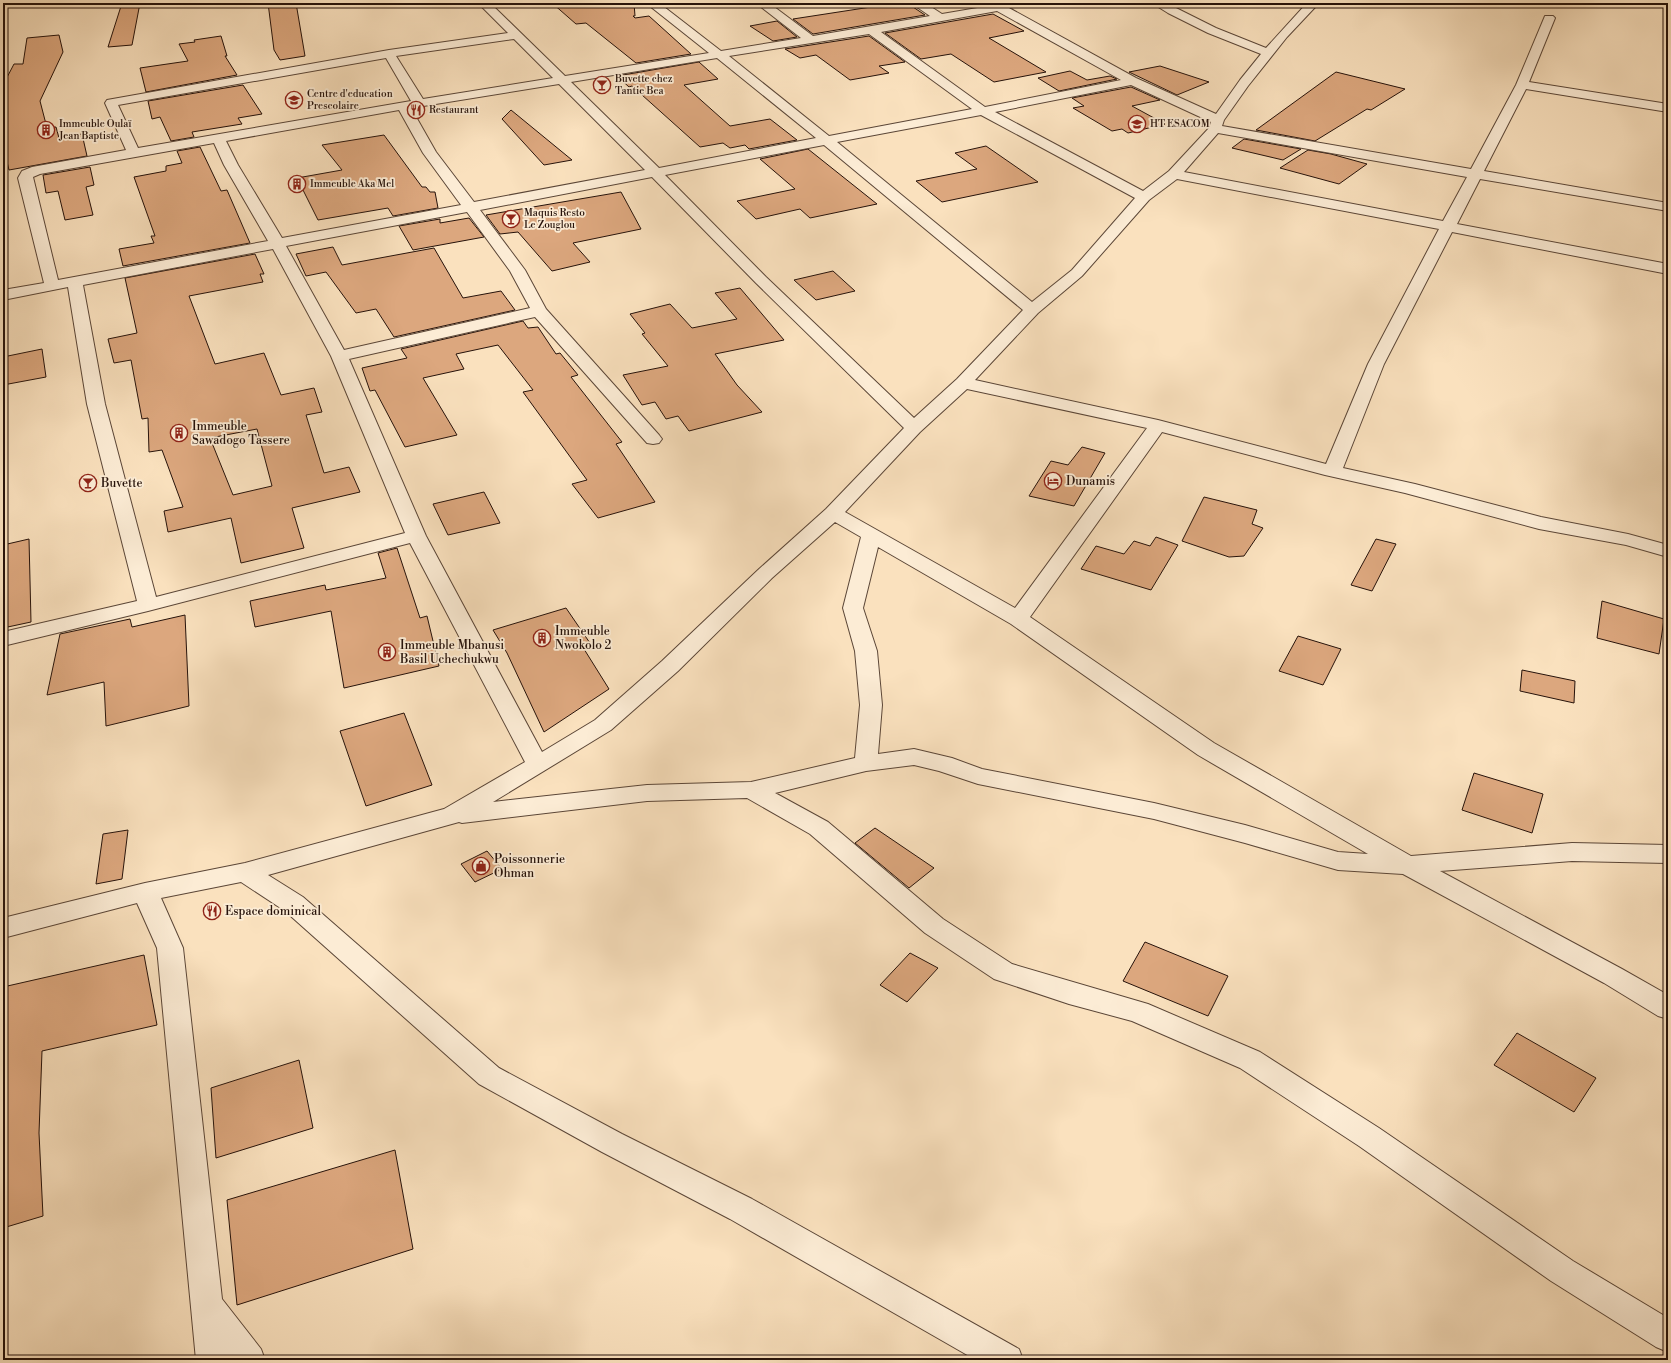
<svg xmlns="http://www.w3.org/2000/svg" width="1671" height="1363" font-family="'Libre Bodoni',serif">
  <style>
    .building { fill: #dca77e; stroke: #26120a; fill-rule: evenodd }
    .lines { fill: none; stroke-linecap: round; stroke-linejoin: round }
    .minor-casing { stroke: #5b4637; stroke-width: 2 }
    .minor { fill: #fcecd5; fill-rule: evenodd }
    .labels { text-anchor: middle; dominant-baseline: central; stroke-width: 3.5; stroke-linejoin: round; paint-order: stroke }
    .far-poi-label { font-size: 10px; fill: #26120a; stroke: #fcecd5; text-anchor: start }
    .poi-label { font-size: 12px; fill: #26120a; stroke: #fcecd5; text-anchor: start }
  </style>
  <rect width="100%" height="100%" fill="#fae1be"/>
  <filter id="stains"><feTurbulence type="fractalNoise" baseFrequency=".005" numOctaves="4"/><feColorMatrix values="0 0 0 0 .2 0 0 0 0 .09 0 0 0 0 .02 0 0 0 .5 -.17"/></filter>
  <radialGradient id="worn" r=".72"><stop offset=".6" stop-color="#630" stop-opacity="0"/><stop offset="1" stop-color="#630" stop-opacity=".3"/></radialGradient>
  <path class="building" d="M122,3H140L132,45L108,47Z
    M268,3H296L305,56L280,60L274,50Z
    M552,3H634L635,16H633L635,18L649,16L691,54L636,63L586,23L576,24Z
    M897,3H907L925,15L813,34L793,19Z
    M993,14L1024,31L989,38L1046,72L994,82L951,54L921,59L885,33Z
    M777,21L797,37L773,41L750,26Z
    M59,35L63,52L40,101L47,128L56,127L59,138L82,134L87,156L9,170L3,145V85L14,64H23L27,38Z
    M221,36L227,56H225L237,75L146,92L140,68L188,61L179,44L195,42L194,40Z
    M869,36L905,62L879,66L889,73L850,80L816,55L800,58L785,49Z
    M699,62L718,79L684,85L730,126L770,119L797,140L749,149L745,145L730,148L723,143L700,147L632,86L629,87L617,76Z
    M1160,66L1209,82L1177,95L1129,72Z
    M1070,71L1087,80L1110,76L1117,79L1059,91L1038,78Z
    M1336,72L1405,89L1371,110L1367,109L1315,141L1256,130Z
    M243,85L262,114L238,118L242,124L192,132L194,137L171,141L160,117L152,119L148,101Z
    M1131,87L1160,100L1132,106L1165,124L1128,133L1122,129L1112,131L1073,108L1084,106L1072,98Z
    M511,110L572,160L544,165L502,119Z
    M384,135L422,187H426L430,192H435L438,208L393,216L388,208L318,220L297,178L342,170L322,145Z
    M1244,139L1301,149L1283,160L1232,148Z
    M986,146L1038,182L942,202L916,181L977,169L955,153Z
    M200,147L221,191L227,190L250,243L123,266L119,249L154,243L151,236H155L134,177L166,171V166L182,163L177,151Z
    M808,149L877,204L810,218L800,209L756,219L737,201L795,189L760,159Z
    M1308,150L1331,154L1367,164L1339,184L1280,168Z
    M90,167L94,185L86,187L93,215L65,220L58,191L46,193L43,175Z
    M621,192L641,229L573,243L590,262L552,271L518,232L500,234L486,215Z
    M469,218L484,237L413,250L399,226L440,219V223Z
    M333,247L342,265L434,248L463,298L501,291L515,310L394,337L376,309L356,313L326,272L306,276L296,254Z
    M255,254L264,274H260L263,282L189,296L215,364L264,353L281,395L314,388L322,412L306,415L324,473L349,467L360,492L292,508L304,548L241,563L231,518L168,532L164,511L183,507L162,450L149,452L148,418L142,419L131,360L114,363L108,339L137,333L125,278ZM257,429L272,486L233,495L210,438Z
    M833,271L855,291L816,300L794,280Z
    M740,288L784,340L715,354L737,385L762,412L689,431L678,416L666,419L655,402L642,405L623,375L668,366L642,334L645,333L630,314L670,304L692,328L737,319L715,293Z
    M523,321L528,328L538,327L556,354L560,353L578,375L571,377L622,442L616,444L655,502L598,518L572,484L587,480L523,392L533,390L498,345L456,354L464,369L423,378L457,435L405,447L375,390L370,391L362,368L407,358L401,349Z
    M42,349L46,377L3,385V357Z
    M1082,447L1105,453L1074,506L1029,496L1051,461L1068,465Z
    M484,492L500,523L448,535L433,504Z
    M1204,497L1257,510L1252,524L1263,528L1244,556L1229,557L1182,541Z
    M1156,537L1178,545L1151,590L1081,569L1096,546L1124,554L1134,541L1150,546Z
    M29,539L31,622L3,628V545Z
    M1376,539L1396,544L1372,591L1351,585Z
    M397,548L420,618L427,616L439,666L344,688L331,611L255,627L250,601L325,585L326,590L386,578L378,553Z
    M1602,601L1664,619L1659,654L1597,638Z
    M566,608L592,646L584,649L609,689L544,732L507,653L493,630Z
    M185,615L189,706L106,726L104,682L47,695L60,634L130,619L132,627Z
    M1298,636L1341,649L1323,685L1279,671Z
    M1522,670L1575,681L1574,703L1520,691Z
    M404,713L432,785L366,806L340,731Z
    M1474,773L1543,794L1532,833L1462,810Z
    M875,828L934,868L909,888L855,843Z
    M128,830L122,879L96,884L103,834Z
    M487,851L502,869L475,882L461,864Z
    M1145,942L1228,976L1208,1016L1123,981Z
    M910,953L938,968L907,1002L880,985Z
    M144,955L157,1025L42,1051L39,1133L43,1216L3,1228V987Z
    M1517,1033L1596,1078L1574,1112L1494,1065Z
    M299,1060L313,1128L216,1158L211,1088Z
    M395,1150L413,1249L237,1305L227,1200Z"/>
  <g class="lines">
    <defs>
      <path id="minor" d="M478,3H490L565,76L709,53L646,3H659L721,51L801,38L756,3H769L813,36L930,16L911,3H925L942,14L989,6L988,3H1027L1025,5L1009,8L1136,78L1216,114L1240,80L1261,54L1208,33L1168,13L1152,3H1166L1216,28L1266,48L1307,3H1319L1287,37L1248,86L1224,120L1222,126L1471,169L1516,85L1545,16H1553L1555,18L1529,82L1668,104V112L1526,89L1484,171L1668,203V211L1480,179L1457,224L1668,264V274L1452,232L1384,364L1343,468L1415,484L1541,517L1628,534L1668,545V557L1626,545L1539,529L1405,493L1325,475L1162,432L1030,617L1214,743L1411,856L1572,843L1668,845V863L1572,861L1440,871L1622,969L1668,995V1019L1658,1016L1604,983L1403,874L1338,870L1245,843L1154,819L978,784L939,771L914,765L866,771L775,793L828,822L943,919L1012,964L1148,1004L1260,1052L1379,1128L1573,1261L1668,1318V1352L1656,1347L1551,1281L1359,1146L1240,1068L1132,1021L1069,1004L994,979L925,933L810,834L747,798L647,801L462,823L459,822L268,875L303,897L499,1068L622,1134L752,1199L1019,1349L1023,1360H976L730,1219L602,1152L479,1084L285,911L241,882L161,898L183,948L222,1299L261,1349L265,1360H196L157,948L137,903L3,938V918L145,883L245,863L444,809L525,762L410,543L148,611L3,646V632L137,601L87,404L68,287L3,300V290L44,283L18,178L22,171L32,167L126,150L105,103L107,100L389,50L508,33ZM997,11L1121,80L985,107L881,32ZM869,34L972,109L829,136L729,56ZM514,39L553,78L423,99L396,56ZM386,58L411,101L138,148L118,105ZM717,58L816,138L659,168L571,82ZM559,84L645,170L474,202L436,152L411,108ZM1131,85L1211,122L1209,128L1169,171L1143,191L995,112ZM399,110L423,153L461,205L282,238L238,165L226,141ZM981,115L1135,198L1072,270L1032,302L837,142ZM1218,133L1467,177L1443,221L1184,172ZM214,143L224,165L268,241L58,280L33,177L40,174ZM824,145L1023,310L957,379L914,418L766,277L665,175ZM652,177L756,283L904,428L826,509L758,570L662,661L595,720L542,752L426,536L349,359L535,317L647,443L653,444L659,443L662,439L659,435L546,309L525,270L480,210ZM1177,179L1439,229L1368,364L1326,464L1158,420L975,380L1038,313L1082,276L1149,200ZM467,212L510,271L530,308L344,350L286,246ZM273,249L331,356L405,533L156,597L105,404L83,285ZM967,389L1147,428L1015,608L845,512L920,432ZM835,522L861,537L843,608L855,651L860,705L855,758L751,782L647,785L493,802L611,730L678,671L772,578ZM878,547L1011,624L1198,755L1368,854L1338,852L1245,825L1154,803L982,769L952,758L914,749L878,754L882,705L877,651L863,608Z"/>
    </defs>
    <use href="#minor" class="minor-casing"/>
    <use href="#minor" class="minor"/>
  </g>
  <defs>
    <symbol id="bar-ring" viewBox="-11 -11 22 22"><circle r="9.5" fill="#fcecd5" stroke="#8f2418" stroke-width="1.5"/><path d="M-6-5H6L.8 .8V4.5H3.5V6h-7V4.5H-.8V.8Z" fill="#8f2418"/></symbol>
    <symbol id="school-ring" viewBox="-11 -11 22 22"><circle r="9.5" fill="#fcecd5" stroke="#8f2418" stroke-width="1.5"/><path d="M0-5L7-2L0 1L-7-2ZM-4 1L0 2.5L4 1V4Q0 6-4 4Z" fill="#8f2418"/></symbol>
    <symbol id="restaurant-ring" viewBox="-11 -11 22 22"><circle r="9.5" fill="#fcecd5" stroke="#8f2418" stroke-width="1.5"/><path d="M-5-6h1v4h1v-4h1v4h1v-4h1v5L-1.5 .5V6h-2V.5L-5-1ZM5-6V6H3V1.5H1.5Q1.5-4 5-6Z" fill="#8f2418"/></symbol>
    <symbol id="university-ring" viewBox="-11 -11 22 22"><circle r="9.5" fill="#fcecd5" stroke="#8f2418" stroke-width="1.5"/><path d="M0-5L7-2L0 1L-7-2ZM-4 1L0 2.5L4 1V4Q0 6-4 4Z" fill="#8f2418"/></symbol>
    <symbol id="building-ring" viewBox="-11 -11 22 22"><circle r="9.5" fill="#fcecd5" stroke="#8f2418" stroke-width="1.5"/><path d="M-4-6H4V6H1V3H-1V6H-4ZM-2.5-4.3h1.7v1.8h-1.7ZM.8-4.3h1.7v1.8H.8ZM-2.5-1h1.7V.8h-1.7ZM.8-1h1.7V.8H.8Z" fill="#8f2418"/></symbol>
    <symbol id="hotel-ring" viewBox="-11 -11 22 22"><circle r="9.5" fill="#fcecd5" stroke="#8f2418" stroke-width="1.5"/><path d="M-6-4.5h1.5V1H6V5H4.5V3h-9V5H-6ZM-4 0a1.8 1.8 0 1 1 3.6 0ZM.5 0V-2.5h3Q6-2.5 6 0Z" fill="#8f2418"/></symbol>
    <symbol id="shop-ring" viewBox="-11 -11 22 22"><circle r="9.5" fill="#fcecd5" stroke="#8f2418" stroke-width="1.5"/><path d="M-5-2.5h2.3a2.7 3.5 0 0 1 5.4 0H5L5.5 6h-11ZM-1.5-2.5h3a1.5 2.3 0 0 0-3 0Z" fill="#8f2418"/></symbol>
  </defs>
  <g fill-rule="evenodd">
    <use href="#bar-ring" x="592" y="75" width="20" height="20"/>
    <use href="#school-ring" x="284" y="90" width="20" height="20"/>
    <use href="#restaurant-ring" x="406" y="100" width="20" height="20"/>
    <use href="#university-ring" x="1127" y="114" width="20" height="20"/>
    <use href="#building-ring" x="36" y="120" width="20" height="20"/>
    <use href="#building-ring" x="287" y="174" width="20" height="20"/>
    <use href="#bar-ring" x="501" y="209" width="20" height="20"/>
    <use href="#building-ring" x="169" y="423" width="20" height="20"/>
    <use href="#hotel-ring" x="1043" y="471" width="20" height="20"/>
    <use href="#bar-ring" x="78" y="473" width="20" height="20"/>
    <use href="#building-ring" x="532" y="628" width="20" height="20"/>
    <use href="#building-ring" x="377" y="642" width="20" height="20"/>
    <use href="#shop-ring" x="471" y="856" width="20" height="20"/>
    <use href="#restaurant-ring" x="202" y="901" width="20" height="20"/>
  </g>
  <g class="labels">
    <g class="far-poi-label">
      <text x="615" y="79">Buvette chez<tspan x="615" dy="12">Tantie Bea</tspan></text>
      <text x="307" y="94">Centre d'education<tspan x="307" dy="12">Prescolaire</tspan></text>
      <text x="429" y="110">Restaurant</text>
      <text x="59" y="124">Immeuble Oulaï<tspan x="59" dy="12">Jean Baptiste</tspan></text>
      <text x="1150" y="124">HT ESACOM</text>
      <text x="310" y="184">Immeuble Aka Mel</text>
      <text x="524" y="213">Maquis Resto<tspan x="524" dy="12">Le Zouglou</tspan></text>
    </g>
    <g class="poi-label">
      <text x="192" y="426">Immeuble<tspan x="192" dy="14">Sawadogo Tassere</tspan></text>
      <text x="1066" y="481">Dunamis</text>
      <text x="101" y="483">Buvette</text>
      <text x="555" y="631">Immeuble<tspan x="555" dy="14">Nwokolo 2</tspan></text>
      <text x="400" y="645">Immeuble Mbanusi<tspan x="400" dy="14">Basil Uchechukwu</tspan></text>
      <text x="494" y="859">Poissonnerie<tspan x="494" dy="14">Ohman</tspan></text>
      <text x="225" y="911">Espace dominical</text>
    </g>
  </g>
  <rect width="1671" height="1363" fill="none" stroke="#fae1be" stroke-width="16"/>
  <rect x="4" y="4" width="1663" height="1355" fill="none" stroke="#26120a" stroke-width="2"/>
  <rect x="8" y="8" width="1655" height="1347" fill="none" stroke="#26120a"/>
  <rect width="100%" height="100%" filter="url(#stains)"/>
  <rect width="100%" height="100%" fill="url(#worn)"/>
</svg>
